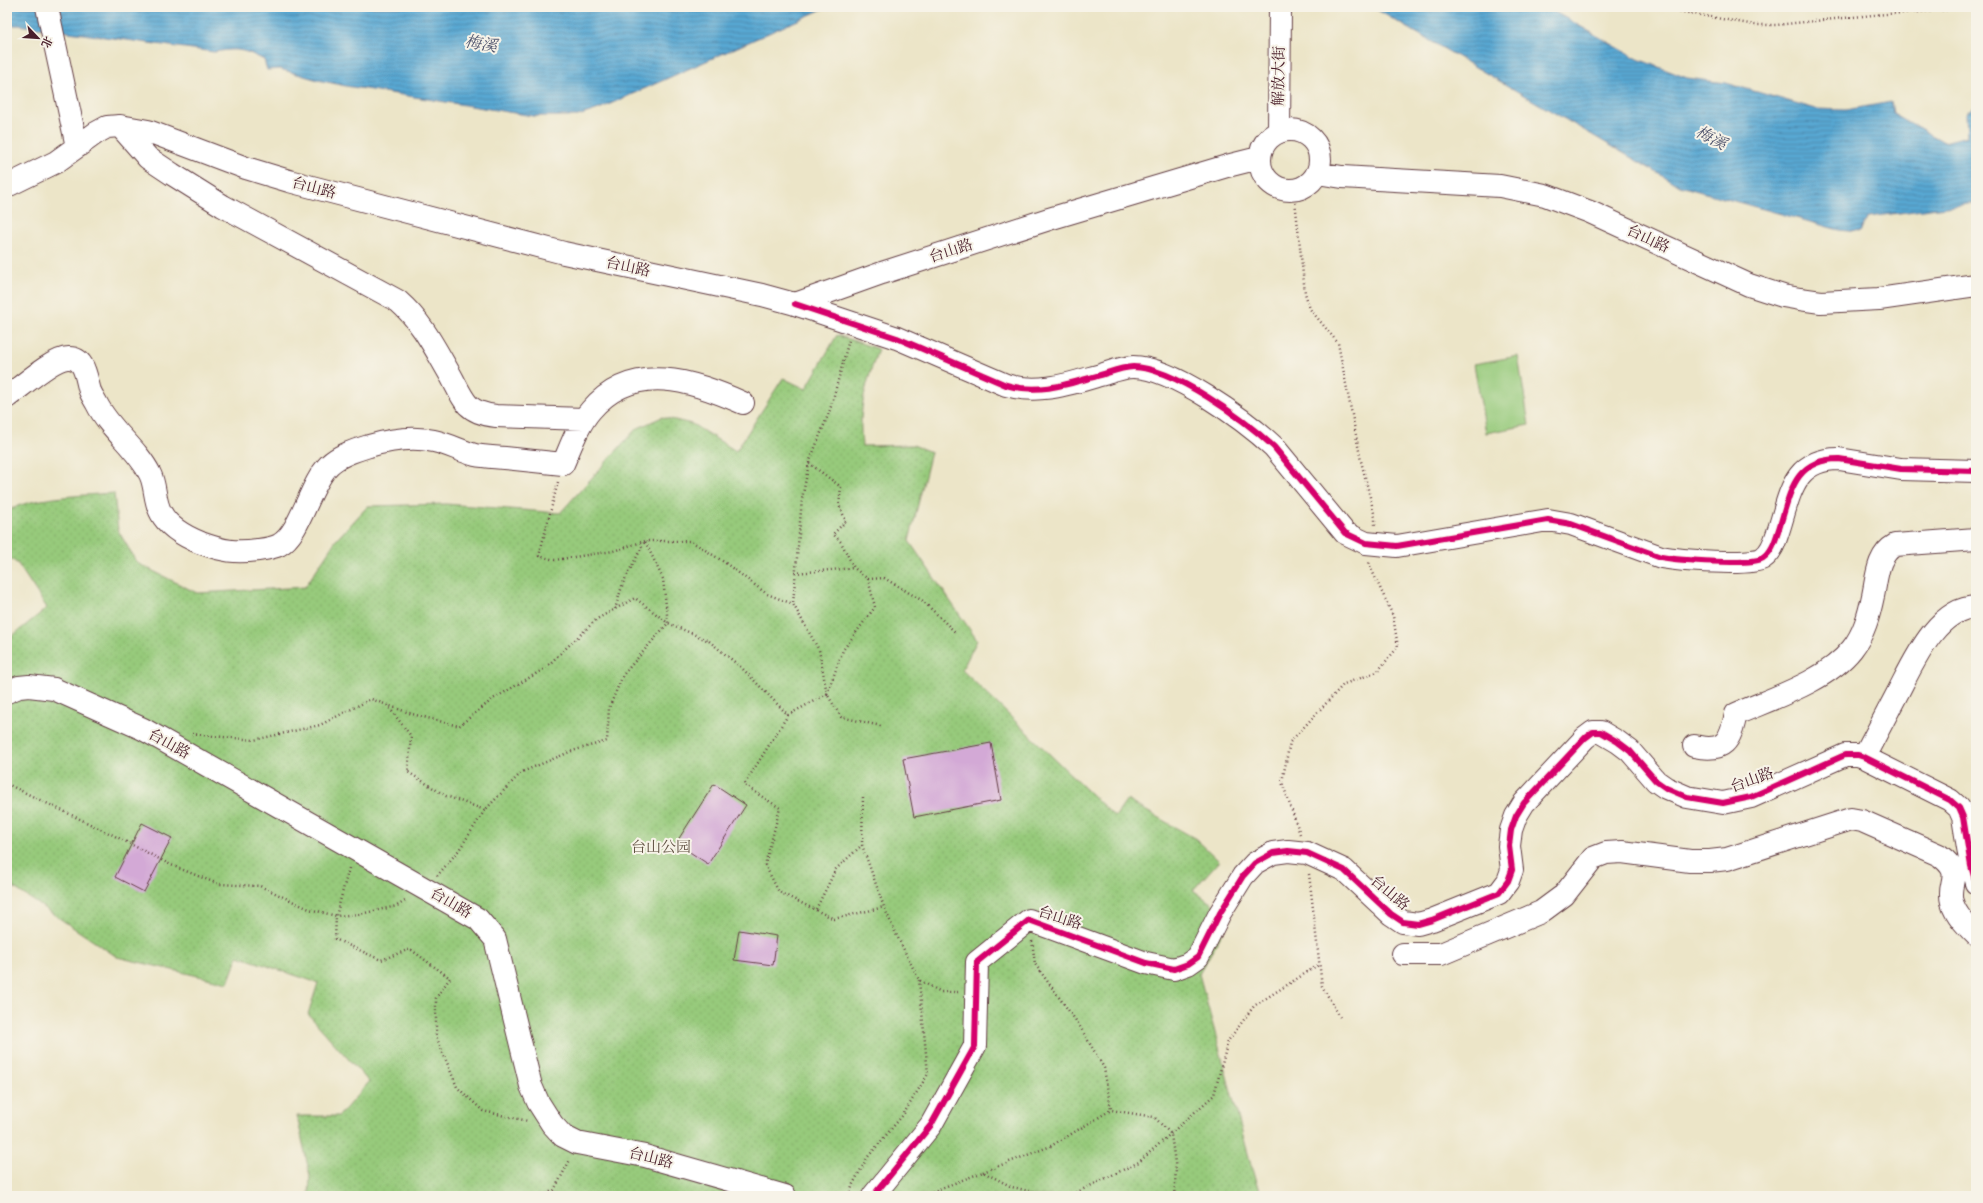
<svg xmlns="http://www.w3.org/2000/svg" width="1983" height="1203" font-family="'IM FELL Double Pica','Noto Serif SC',serif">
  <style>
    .green { fill: #97ca7b; stroke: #707453 }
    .park { fill: url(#park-dots); stroke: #707453 }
    .water { fill: url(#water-rules); stroke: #52637e }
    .building { fill: #d3a9d6 }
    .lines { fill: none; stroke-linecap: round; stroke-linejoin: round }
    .minor-casing { stroke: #623d43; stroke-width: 24 }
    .major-casing { stroke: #623d43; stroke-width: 24 }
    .path { stroke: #623d43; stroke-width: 2.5; stroke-dasharray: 1 3; stroke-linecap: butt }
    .minor { stroke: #fff; stroke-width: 22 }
    .major { stroke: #fff; stroke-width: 22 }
    .cycleway-casing { stroke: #f7f3e8; stroke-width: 8 }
    .cycleway { stroke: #d6006c; stroke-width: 6 }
    .labels { text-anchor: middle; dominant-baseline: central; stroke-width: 4; stroke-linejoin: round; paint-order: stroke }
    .street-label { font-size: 15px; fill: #4a1f2b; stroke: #f7f3e8 }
    .park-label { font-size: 15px; fill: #615243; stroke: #f7f3e8 }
    .water-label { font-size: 16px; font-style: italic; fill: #50556e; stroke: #f7f3e8 }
  </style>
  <defs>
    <pattern id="park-dots" width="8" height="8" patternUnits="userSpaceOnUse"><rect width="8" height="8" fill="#97ca7b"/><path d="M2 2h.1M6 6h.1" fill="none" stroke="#84ad6a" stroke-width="1.8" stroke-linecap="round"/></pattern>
    <pattern id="water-rules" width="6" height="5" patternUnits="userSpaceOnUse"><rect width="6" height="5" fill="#59a7d2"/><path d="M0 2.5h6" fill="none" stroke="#4c87ab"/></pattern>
  </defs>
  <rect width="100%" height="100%" fill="#f7f3e8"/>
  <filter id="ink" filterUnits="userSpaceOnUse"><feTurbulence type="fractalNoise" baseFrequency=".025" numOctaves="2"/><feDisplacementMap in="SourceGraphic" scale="8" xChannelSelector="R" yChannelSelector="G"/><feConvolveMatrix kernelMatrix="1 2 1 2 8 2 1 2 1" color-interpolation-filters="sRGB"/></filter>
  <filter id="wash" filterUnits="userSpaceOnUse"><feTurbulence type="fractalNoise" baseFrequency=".012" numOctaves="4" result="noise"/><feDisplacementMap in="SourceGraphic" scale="16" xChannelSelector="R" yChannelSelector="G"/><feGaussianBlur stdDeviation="0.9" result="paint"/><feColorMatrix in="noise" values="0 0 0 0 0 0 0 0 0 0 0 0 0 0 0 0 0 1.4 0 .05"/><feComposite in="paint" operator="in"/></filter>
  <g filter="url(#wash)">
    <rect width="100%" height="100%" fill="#ece5c8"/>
    <path class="green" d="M1518,356L1529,425L1486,433L1474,364Z"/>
    <path class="park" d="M837,335L878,349C866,386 858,406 862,446L913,445L931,452L909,541L977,640L962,670L1115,817L1127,800L1196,839L1219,861L1193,890L1231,918L1199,974L1256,1183L1262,1196H309L310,1176L297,1116H339L369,1082L308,1014L318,983L238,956L228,983L117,957L7,883V640L47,608L18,564L7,556V512C24,497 89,495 114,493L118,530L137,563L197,593L305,587L336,540L368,506L446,504L560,513L636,429L662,417L692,424L736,451L783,378L806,389Z"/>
    <path class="water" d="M7,7H827L599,109L578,116H533L346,86L318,80L280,69L267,70L264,60C243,49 238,48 214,52L18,25L7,26Z
      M1372,7H1546L1638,59L1687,78L1726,83L1816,109L1846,110L1891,102L1893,113L1944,142L1967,136L1966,113L1976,106V203L1868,217L1860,232L1839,230L1680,186Z"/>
    <g id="blocks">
      <path class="building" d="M991,743L1001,800L914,817L903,759Z
        M714,784L746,805L708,864L676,843Z
        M142,823L172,838L144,892L115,877Z
        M739,930L777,936L773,965L734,960Z"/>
    </g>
  </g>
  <g filter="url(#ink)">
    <use href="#blocks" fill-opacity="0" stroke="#623d43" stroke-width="1"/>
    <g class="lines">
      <defs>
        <path id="minor" d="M47,7L77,147
          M120,126L148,158L172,174L223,206L398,301C423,323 434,347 451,376C456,385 461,397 468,405C476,413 486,415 496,416L584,419
          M1260 160a30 30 0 1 1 60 0a30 30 0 1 1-60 0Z
          M1317,173L1342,177L1500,186L1545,195L1590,212L1749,285L1783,296L1800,299L1821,302L1879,299L1976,285
          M7,186L56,162L96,133L107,127L120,126L148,131L246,168L289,181L564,253L762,295L795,304L882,273L1049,219L1227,166L1259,158
          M795,304L897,338L1006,385C1041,395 1071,383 1104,374C1113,371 1124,367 1133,367C1173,367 1246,421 1274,447L1345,533L1366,543L1397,546L1548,520L1571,524L1661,557C1677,560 1752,566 1763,558C1772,552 1775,541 1778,532C1790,496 1792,459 1839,459L1901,469L1976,471
          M7,397C21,387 53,358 68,358C86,357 86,380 90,391C92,396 95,400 97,404C110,430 137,448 150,474C156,486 154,501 161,513C169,528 186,537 201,543C223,551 235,553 258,550C265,549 273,548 279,545C301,533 309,485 329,465C339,455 356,450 369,446C389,440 413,436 434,441C448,444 461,451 475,455C485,457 495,457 505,458C524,460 543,462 563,464C571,446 578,425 591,410C634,360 693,381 743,403
          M7,692L19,687L29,686L54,689L143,729L478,919L495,939L531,1086L538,1102L552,1124L563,1136L577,1143L645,1156L785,1196
          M1694,746C1725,753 1730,741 1736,714C1773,698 1827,681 1852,649C1864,634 1869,615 1873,596C1877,578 1877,555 1895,545L1976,539
          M1864,757C1875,736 1886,715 1897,694C1913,664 1936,608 1976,607
          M1403,954H1441L1541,912L1564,895L1593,858L1606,853L1622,852L1690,861H1710L1727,859L1851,819L1862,821L1939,855C1966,875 1946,881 1952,902C1956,915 1966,925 1976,935
          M873,1196L931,1125L975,1046L977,962L1029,920L1146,963L1174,969L1188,964L1198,957L1220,913L1243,876L1255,863L1273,853L1288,851L1307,853L1344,870L1391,914L1403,922L1418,924L1432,920L1499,893L1508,881L1512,870L1509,846L1511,830L1516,816L1524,803L1585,738L1593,732H1601L1618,742L1630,751L1656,781L1666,788L1687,797L1723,803L1751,797L1845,755H1858L1864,757L1950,800L1959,808L1963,817L1971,866L1976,883"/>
        <path id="major" d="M1279,132L1280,7"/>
      </defs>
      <use href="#minor" class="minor-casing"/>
      <use href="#major" class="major-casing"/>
      <path class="path" d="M1656,7L1755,25H1776L1873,15L1976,8
        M1294,191L1305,293L1310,309L1338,343L1361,461L1375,517V527
        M809,463L841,487L839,505L846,521L833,534L841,542L854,568L868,579L875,607L843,650L827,694L841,717L881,726
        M558,482L539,556L555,560L613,551L645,541H691L724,562L767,594L793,604
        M795,573L854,568
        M868,579L884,578L923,601L955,632
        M387,705L411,736L408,772L446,796L485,810
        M788,715L744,785L780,808L765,865L779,892L834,919L884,907
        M192,734L254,740L320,725L371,699L412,714L459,726L493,699L544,669L597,619L635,598L668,623L663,579L645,541L623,583L615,609
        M7,784L113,835L171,865L218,884L260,886L309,909L336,916L360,914L397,906L407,900
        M863,797L862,845L884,907L896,934L919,980L941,992H958
        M1300,834L1282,782L1290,742L1344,684L1377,672L1398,647L1393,616L1369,564L1370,561
        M349,868L336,916L335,939L381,960L410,949L450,978L436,998V1036L457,1087L483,1111L528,1121
        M1309,874L1322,986L1340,1017
        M437,876L459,850L485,810L522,772L572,751L607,741L609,708L623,675L668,623L709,641L742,668L788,715L827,694L819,650L793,604L802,499L809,463L830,410L849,340
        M816,909L836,869L862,845
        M1032,941L1035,964L1079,1025L1104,1068L1111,1110
        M983,1172L1051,1146L1111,1110L1154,1117L1171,1134L1176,1170L1174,1196
        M543,1196L554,1190L570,1160
        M849,1196L853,1184L867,1158L903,1115L928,1074L919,980
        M921,1196L983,1172L1012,1187L1051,1196
        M1069,1196L1139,1162L1214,1095L1228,1041L1254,1006L1320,964"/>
      <use href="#minor" class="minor"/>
      <use href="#major" class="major"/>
      <defs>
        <path id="cycleway" d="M795,304L897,338L1006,385C1041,395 1071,383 1104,374C1113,371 1124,367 1133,367C1173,367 1246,421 1274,447L1345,533L1366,543L1397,546L1548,520L1571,524L1661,557C1677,560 1752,566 1763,558C1772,552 1775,541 1778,532C1790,496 1792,459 1839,459L1901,469L1976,471
          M873,1196L931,1125L975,1046L977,962L1029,920L1146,963L1174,969L1188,964L1198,957L1220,913L1243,876L1255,863L1273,853L1288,851L1307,853L1344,870L1391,914L1403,922L1418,924L1432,920L1499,893L1508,881L1512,870L1509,846L1511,830L1516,816L1524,803L1585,738L1593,732H1601L1618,742L1630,751L1656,781L1666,788L1687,797L1723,803L1751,797L1845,755H1858L1864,757L1950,800L1959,808L1963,817L1971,866L1976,883"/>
      </defs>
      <use href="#cycleway" class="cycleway-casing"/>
      <use href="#cycleway" class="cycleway"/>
    </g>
  </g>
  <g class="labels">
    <g class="street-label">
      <text transform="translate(1279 76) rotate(-89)">解放大街</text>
      <text transform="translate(314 188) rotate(15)">台山路</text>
      <text transform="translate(1648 239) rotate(25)">台山路</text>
      <text transform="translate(951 251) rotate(-18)">台山路</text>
      <text transform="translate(628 267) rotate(12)">台山路</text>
      <text transform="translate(169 744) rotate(29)">台山路</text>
      <text transform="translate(1752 780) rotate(-20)">台山路</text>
      <text transform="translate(1390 893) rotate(40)">台山路</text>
      <text transform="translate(451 903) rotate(30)">台山路</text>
      <text transform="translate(1060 918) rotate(18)">台山路</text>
      <text transform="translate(651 1158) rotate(14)">台山路</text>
    </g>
    <g class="park-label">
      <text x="661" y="847">台山公园</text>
    </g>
    <g class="water-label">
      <text transform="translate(481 44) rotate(10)">梅溪</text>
      <text transform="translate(1711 138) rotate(28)">梅溪</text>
    </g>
  </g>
  <rect width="1983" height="1203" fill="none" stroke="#f7f3e8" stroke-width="24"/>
  <g transform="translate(38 38) rotate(115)" stroke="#f7f3e8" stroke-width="3" paint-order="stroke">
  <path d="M0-3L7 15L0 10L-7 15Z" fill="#4a1f2b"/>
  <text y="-6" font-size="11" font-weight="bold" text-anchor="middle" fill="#4a1f2b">北</text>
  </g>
</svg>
